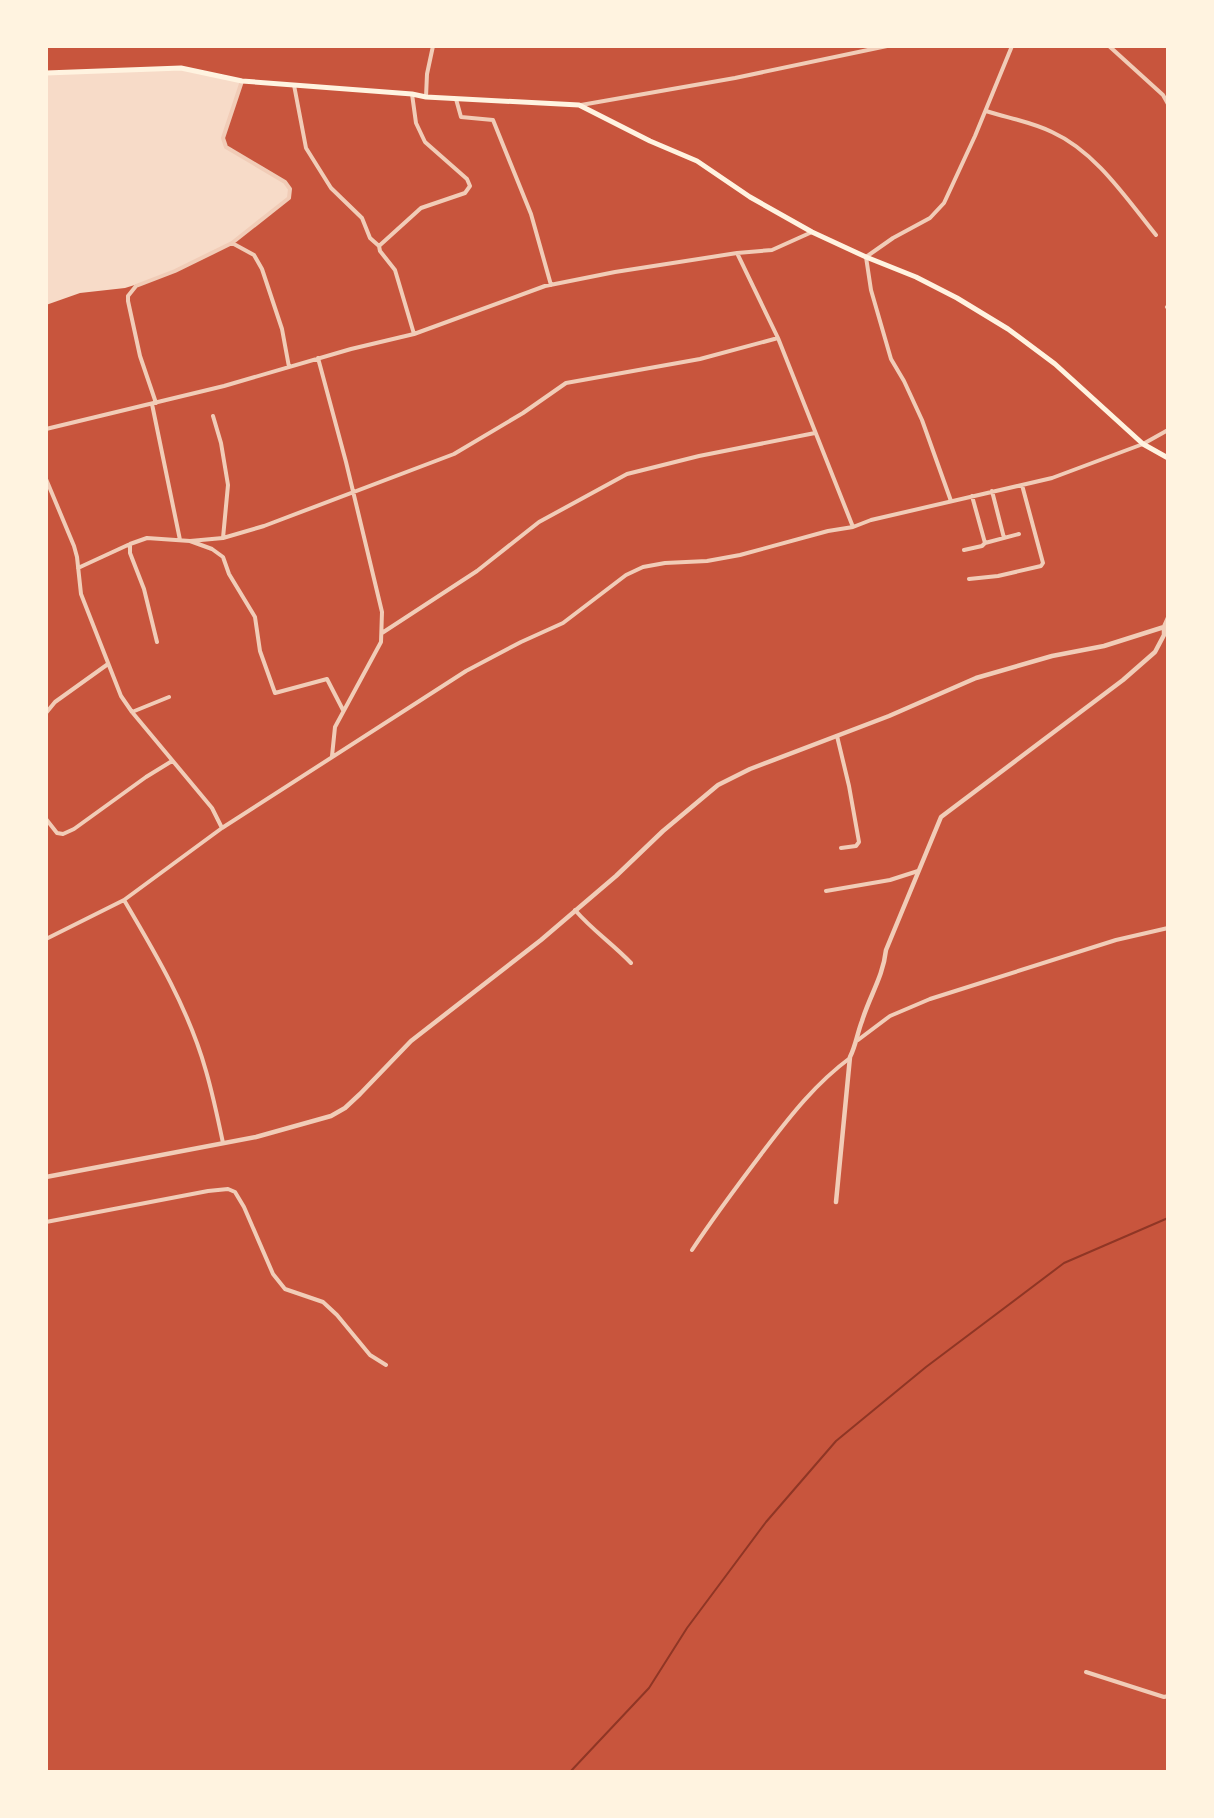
<svg xmlns="http://www.w3.org/2000/svg" width="1214" height="1818" font-family="'Noto Sans',sans-serif">
  <style>
    .lines { fill: none; stroke-linecap: round; stroke-linejoin: round }
    .stream { stroke: #8f3625; stroke-width: 2 }
    .building { fill: #f7dbc8 }
    .minor { stroke: #f1ccb7; stroke-width: 4 }
    .tertiary { stroke: #f1ccb7; stroke-width: 4.5 }
    .secondary { stroke: #fff3e0; stroke-width: 5 }
  </style>
  <rect width="100%" height="100%" fill="#c8553d"/>
  <g class="lines">
    <path class="stream" d="M570,1772L649,1688L687,1628L766,1522L836,1441L926,1367L1064,1263L1168,1218"/>
  </g>
  <path class="building" d="M181,68L242,81L223,138L226,147L285,182L290,189L289,198L232,243L167,275L125,288L80,293L46,305V74Z"/>
  <g class="lines">
    <path class="minor" d="M1109,46L1163,95L1168,104
      M294,85L306,148L331,188L362,218L370,238L379,246
      M412,94L416,123L425,142L467,179L470,186L465,193L421,208L379,246L380,251L395,270L414,334
      M426,97L427,74L433,46
      M456,99L461,117L493,120L531,214L551,285
      M581,105L735,78L887,46
      M986,111C1008,118 1032,122 1052,132C1096,152 1126,198 1156,235
      M232,243L254,255L262,269L282,329L289,367
      M737,253L778,338L853,527
      M1167,307L1168,308
      M318,358L346,462L382,612L381,642L335,727L332,756
      M156,403L140,356L128,301V296L136,286L175,271L232,243L289,198L290,189L285,182L226,147L223,138L242,81
      M152,404L180,540
      M213,416L221,443L228,485L223,538
      M46,429L224,386L351,349L414,334L545,286L615,272L737,253L772,250L812,232
      M46,479L74,546L77,557L81,594L121,696L132,712L212,808L222,828
      M992,491L1004,538
      M951,501L922,420L904,381L891,359L871,290L866,257L893,238L930,218L944,203L975,136L1012,46
      M190,541L223,538L264,526L454,454L523,413L566,383L700,359L778,338
      M985,543L1019,534
      M130,544V553L144,589L157,642
      M964,550L982,546L985,543L972,496
      M78,568L130,544L147,538L190,541L212,549L223,557L229,574L255,617L260,651L275,693L327,679L343,710
      M969,579L998,576L1041,566L1043,563L1022,485
      M382,633L477,571L539,522L627,474L699,456L815,433
      M132,712L169,697
      M46,713L55,702L108,664
      M837,736L849,786L859,842L856,846L841,848
      M46,819L57,833L63,834L74,829L146,777L172,761
      M826,891L890,880L918,871
      M124,900C156,954 189,1010 206,1071C213,1095 218,1119 223,1143
      M575,910C592,930 613,944 631,963
      M46,939L124,900L222,828L466,671L521,642L563,623L626,575L643,567L665,563L707,561L740,555L828,531L853,527L871,520L1052,478L1143,444L1168,430
      M858,1040L890,1016L930,999L1116,940L1168,928
      M46,1222L208,1191L228,1189L235,1192L244,1207L273,1274L285,1289L323,1302L337,1315L370,1355L386,1365
      M692,1250C715,1215 740,1182 765,1149C791,1115 816,1083 850,1058
      M1086,1672L1164,1697L1168,1696"/>
    <path class="tertiary" d="M46,1177L256,1137L331,1116L345,1108L360,1094L411,1041L541,940L616,876L663,831L718,785L750,769L889,716L976,678L1052,656L1104,646L1164,627
      M836,1202L850,1057C856,1045 857,1034 862,1021C870,995 883,977 886,950L941,817L1123,680L1155,652L1164,635V627L1168,618"/>
    <path class="secondary" d="M46,73L181,68L242,81L412,94L426,97L579,105L650,141L697,161L750,197L812,232L866,257L916,277L957,298L1008,329L1055,364L1143,444L1168,458"/>
  </g>
  <rect width="1214" height="1818" fill="none" stroke="#fff3e0" stroke-width="96"/>
</svg>
